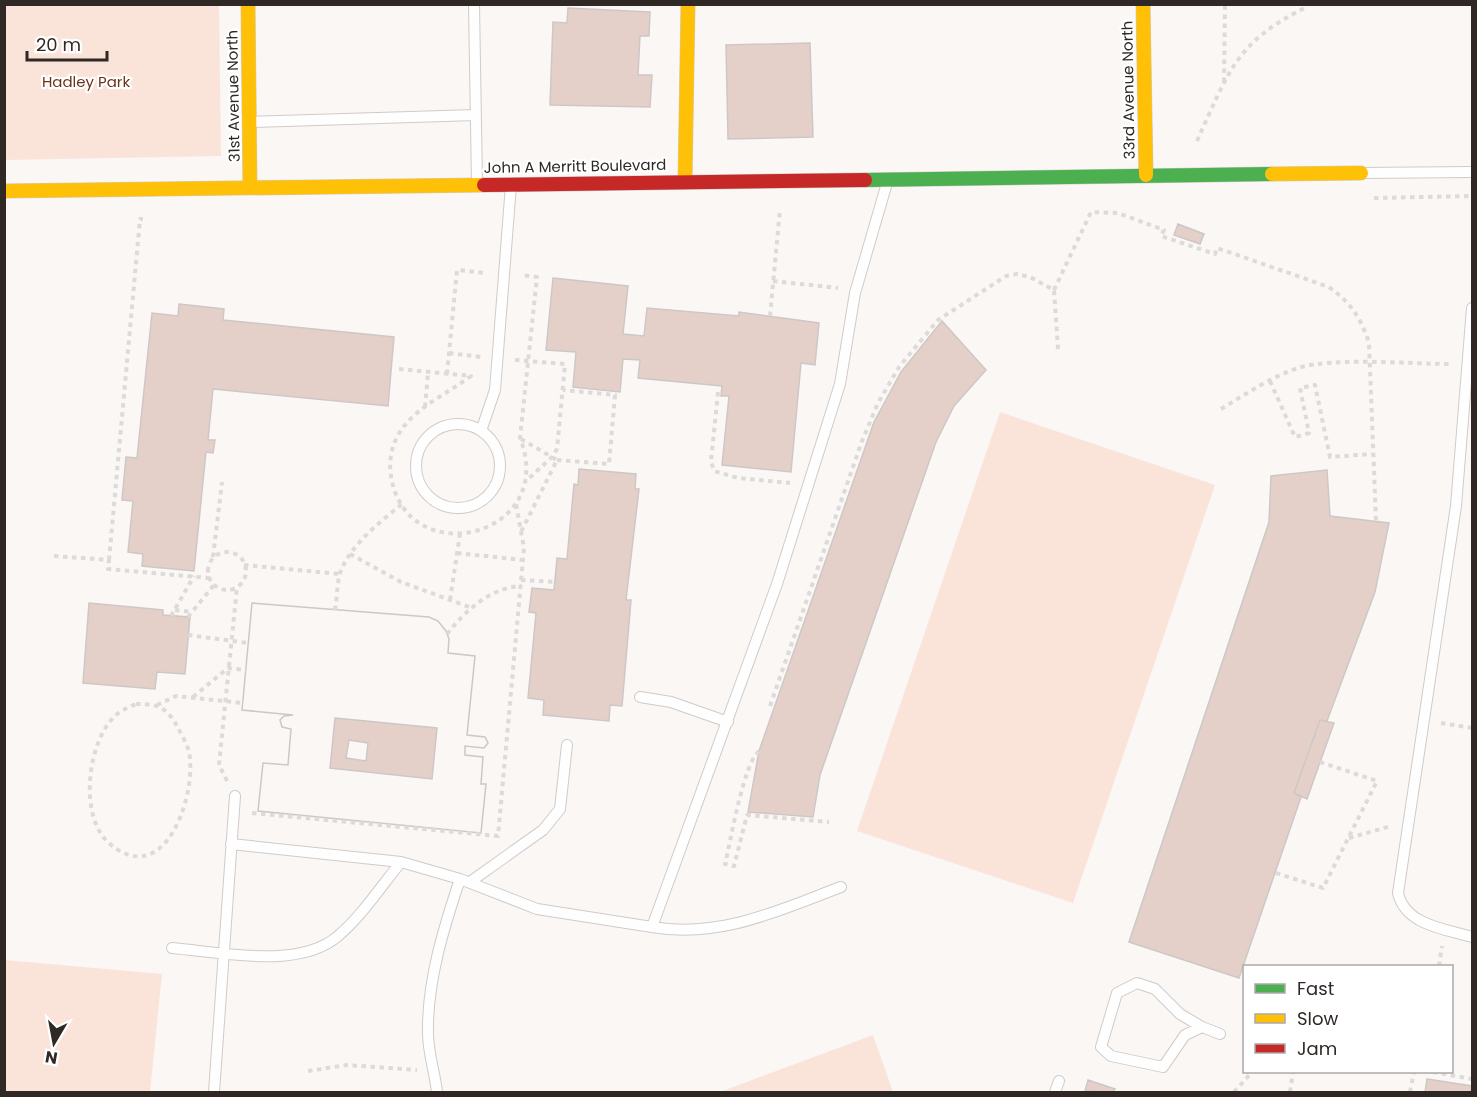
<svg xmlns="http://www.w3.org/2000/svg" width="1477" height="1097" font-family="Poppins,sans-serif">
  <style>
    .green { fill: #fae4da }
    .building { fill: #e4d0c8; stroke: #cdc8c6; stroke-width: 1.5; fill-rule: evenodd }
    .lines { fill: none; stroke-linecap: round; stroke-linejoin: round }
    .lane-casing { stroke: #d0cbc9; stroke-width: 12 }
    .fast-casing { stroke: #d0cbc9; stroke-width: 15 }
    .slow-casing { stroke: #d0cbc9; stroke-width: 15 }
    .jam-casing { stroke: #d0cbc9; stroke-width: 15 }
    .path { stroke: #dcdbda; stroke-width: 4; stroke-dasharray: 4.5 4.5; stroke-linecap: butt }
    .lane { stroke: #fefefe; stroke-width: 10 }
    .fast { stroke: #4caf50; stroke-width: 14 }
    .slow { stroke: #ffc107; stroke-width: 14 }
    .jam { stroke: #c62828; stroke-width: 14 }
    .labels { text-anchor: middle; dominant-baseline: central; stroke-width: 4.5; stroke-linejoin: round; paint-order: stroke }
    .park-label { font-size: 15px; fill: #6d3319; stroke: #fff }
    .street-label { font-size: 15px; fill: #2f2825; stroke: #fff }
  </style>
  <rect width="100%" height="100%" fill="#fbf7f5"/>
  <path class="green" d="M4,5H219L221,156L5,160Z
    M1000,412L1215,485L1073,903L857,831Z
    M5,960L162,974L150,1092H5Z
    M873,1035L893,1092H720Z"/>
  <path class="building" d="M568,8L650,12L649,36H640L638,75H652L650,107L550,105L553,22L567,23Z
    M810,43L813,137L728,139L726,45Z
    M1178,224L1204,234L1200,244L1174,235Z
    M553,278L628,286L623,334L644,336L647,308L739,316V312L819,323L815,365L801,363L791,472L722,465L729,396H721L722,386L638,378L640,360L623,359L620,392L573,387L576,352L546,350Z
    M179,304L224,309L223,320L394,337L388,406L213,389L208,440H215L213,453L206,452L194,571L142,566L143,554L128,552L133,501L122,500L126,457L137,458L152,313L178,316Z
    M942,321L986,370L954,406L936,442L820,775L813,817L748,812L759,751L874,422L901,372Z
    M579,469L636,474L635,489H639L626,600H631L622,706L610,705L609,721L543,715L544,700L528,698L536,613L529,612L532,588L554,590L557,558L567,559L574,484L578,485Z
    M1327,470L1330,516L1389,523L1375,592L1327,721L1320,720L1294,793L1301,797L1239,978L1129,942L1269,522L1271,476Z
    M89,603L163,610V615L190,617L185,674L157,672L155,689L83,683Z
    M252,603L429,617L438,621L446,631L449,639L448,653L475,656L467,735L485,737L488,743L484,748L465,746V755L483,757L481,784H486L481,833L258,811L263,763L288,765L291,729L282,727L280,720L284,716L293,715L242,710ZM335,718L437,728L432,779L330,768Z
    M252,603L429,617L438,621L446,631L449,639L448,653L475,656L467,735L485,737L488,743L484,748L465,746V755L483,757L481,784H486L481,833L258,811L263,763L288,765L291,729L282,727L280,720L284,716L293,715L242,710Z
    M1320,720L1334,723L1307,799L1294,793Z
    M349,740L368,743L366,761L346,758Z
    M1427,1079L1472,1086V1092H1425Z
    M1088,1080L1115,1089L1113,1092L1085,1091Z"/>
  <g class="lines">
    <defs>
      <path id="lane" d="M474,4L477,184
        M250,122L476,115
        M1361,173L1472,172
        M1472,308L1456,506L1398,893C1405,925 1445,929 1472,937
        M416 466a42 42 0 1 1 84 0a42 42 0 1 1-84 0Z
        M481,431L495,390L511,185
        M640,697L671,702L728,722
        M231,844L401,862
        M470,882L543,830L560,809L567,745
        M652,927C720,939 779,910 841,887
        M172,948C220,952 299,970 338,936C361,917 382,885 401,862L460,879L537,909L652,927L777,584L840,384L855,293L887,183
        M1202,1027L1185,1035L1163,1067L1111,1056L1101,1047L1117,993L1137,983L1155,989L1180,1014L1202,1027L1220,1034
        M214,1092L235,796
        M437,1092C435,1073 428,1053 428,1033C427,981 444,927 460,879
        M1055,1092L1059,1081"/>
      <path id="fast" d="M865,180L1272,174"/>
      <path id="slow" d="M248,4L250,187
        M1143,4L1146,175
        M1272,174L1361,173
        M685,181L688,4
        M4,191L484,185"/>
      <path id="jam" d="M484,185L865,180"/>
    </defs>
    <use href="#lane" class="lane-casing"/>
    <use href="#fast" class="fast-casing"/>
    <use href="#slow" class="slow-casing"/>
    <use href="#jam" class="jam-casing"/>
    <path class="path" d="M1224,82L1225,4
      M1197,141C1228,73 1236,41 1307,7
      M1374,198L1472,196
      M773,281L838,288
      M1054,290L1091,212L1118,213L1164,230L1161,236L1215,254L1217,248L1329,287C1351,303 1361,318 1369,343L1376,521
      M770,316L780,209
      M449,353L481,357
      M515,360L565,364L557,449L552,457L525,482
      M399,369L471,376C451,391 420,406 405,425C393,439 388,458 391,476C406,574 559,537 520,438L537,277L521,275
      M447,374L457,270L486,273
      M1270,381L1295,437L1309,433L1300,388L1315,385L1330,457L1372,454
      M718,392L711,461L714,471L738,478L790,483
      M425,407L428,373
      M1221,409C1246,394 1271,377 1298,368C1333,357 1411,364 1450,364
      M521,439L557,460L521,532
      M557,460L609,464L615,395L563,390
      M208 571a19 19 0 1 1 38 0a19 19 0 1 1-38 0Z
      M457,553L523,560
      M350,554L401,582L472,608
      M54,556L109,560L108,569L209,578
      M213,557L222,482
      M109,560L140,219H143
      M244,565L340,574
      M521,580L555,582
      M450,600L460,534
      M175,610L192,612
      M335,610C337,598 337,584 340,573C351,544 379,523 402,504
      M171,616L194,576
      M188,617L214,585
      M447,634C466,610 490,588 521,586
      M188,635L248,643
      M193,697L228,668L246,670
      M136,704C144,704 152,704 159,707C167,710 173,719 177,726C182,736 190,748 190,760C194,800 164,889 110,844C78,818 87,741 116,715C122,710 129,707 136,704Z
      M157,705L176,696L243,703
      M770,706L862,441L878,403L899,367L938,320L1006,276L1017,274L1030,277L1054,290L1058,349
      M1441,723L1472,728
      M759,751C743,765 731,840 725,864L734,866L747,815L829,822
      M227,781L219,765L237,587
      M252,813L498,836L524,548L516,504
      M1349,838L1391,826
      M1276,873L1323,888L1377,781L1320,762
      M1439,966L1442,946
      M308,1071L347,1065L417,1070
      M1433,1072L1472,1079
      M1234,1092L1252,1072
      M1290,1092L1293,1072
      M1410,1092L1414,1072"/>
    <use href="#lane" class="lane"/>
    <use href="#fast" class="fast"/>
    <use href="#slow" class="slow"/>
    <use href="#jam" class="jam"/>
  </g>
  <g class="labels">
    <g class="park-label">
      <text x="86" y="81">Hadley Park</text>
    </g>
    <g class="street-label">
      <text transform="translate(1128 90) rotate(-91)">33rd Avenue North</text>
      <text transform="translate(233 96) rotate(-91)">31st Avenue North</text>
      <text transform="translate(575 166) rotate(-1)">John A Merritt Boulevard</text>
    </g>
  </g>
  <rect width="1477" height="1097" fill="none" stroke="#2f2825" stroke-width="12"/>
  <rect x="1243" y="965" width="210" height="108" fill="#ffffff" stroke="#aca9a8" stroke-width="1.5"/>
  <rect x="1255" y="984" width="30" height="9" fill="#4caf50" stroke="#aca9a8" stroke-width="1.5"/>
  <text x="1297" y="995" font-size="18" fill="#2f2825">Fast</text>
  <rect x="1255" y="1014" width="30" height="9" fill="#ffc107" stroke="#aca9a8" stroke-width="1.5"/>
  <text x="1297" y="1025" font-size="18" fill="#2f2825">Slow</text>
  <rect x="1255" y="1044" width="30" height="9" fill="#c62828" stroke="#aca9a8" stroke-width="1.5"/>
  <text x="1297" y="1055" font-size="18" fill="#2f2825">Jam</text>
  <g transform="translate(54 1043) rotate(190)" stroke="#ffffff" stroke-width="4.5" paint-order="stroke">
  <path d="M0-4.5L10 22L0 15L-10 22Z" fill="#2f2825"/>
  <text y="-9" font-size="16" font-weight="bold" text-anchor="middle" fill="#2f2825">N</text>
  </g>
  <path d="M27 51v9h80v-9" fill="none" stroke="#2f2825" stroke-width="3"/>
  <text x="36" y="51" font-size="18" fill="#2f2825" stroke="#ffffff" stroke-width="4.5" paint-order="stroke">20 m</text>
</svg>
